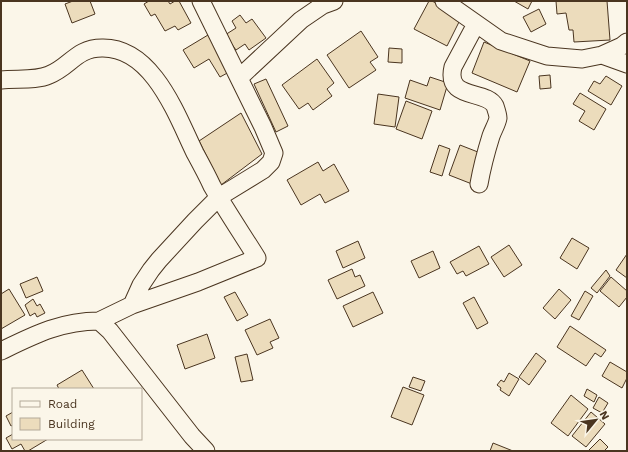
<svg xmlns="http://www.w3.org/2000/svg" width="628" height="452" font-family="'Work Sans',sans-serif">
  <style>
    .building { fill: #ecdcbc; stroke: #4a3520 }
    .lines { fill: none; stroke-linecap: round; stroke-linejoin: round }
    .minor-casing { stroke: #4a3520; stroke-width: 19 }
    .minor { stroke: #fbf6e9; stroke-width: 17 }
  </style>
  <rect width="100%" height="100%" fill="#fbf6e9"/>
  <path class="building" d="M73,1H90L95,14L72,23L65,4Z
    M149,1H168L170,4L175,1H179L191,23L178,30L175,26L165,31L155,14L151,16L144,4Z
    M429,1H432L462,16L447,46L414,29Z
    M514,1H532L528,9Z
    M556,1H607L610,40L574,42L573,30H569L566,13L557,14Z
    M539,9L546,24L531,32L523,17Z
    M240,15L246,23L252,19L266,38L249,50L245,44L236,50L225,35L236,28L232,21Z
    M361,31L378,57L370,62L376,70L349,88L327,55Z
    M208,35L231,71L220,77L209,59L194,68L183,50Z
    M484,42L530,61L517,92L472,73Z
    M389,48L402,49V63L388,62Z
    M317,59L334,83L327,89L332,96L313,110L308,103L299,109L282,85Z
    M550,75L551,88L540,89L539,76Z
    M606,76L622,86L611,105L588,91L594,81L600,84Z
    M430,77L448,83L440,110L405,98L410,80L427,86Z
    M266,79L288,126L276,132L254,84Z
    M580,93L606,109L594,130L579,121L585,111L573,104Z
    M378,94L399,97L395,127L374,124Z
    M406,101L432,111L422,139L396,129Z
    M241,113L262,154L221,185L199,141Z
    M439,145L450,149L442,176L430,172Z
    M460,145L483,154L472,184L449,175Z
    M318,162L323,171L334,164L349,191L325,203L320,194L301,205L287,180Z
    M572,238L589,248L577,269L560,258Z
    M358,241L365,258L343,268L336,251Z
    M509,245L522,265L504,277L491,257Z
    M479,246L489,264L466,276L463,271L457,274L450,262Z
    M433,251L440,268L419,278L411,261Z
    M627,254V278L616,270Z
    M352,269L355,277L360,275L365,286L337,299L328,280Z
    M606,270L610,276L597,293L591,288Z
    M37,277L43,291L26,298L20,284Z
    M611,277L627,291V297L619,307L600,291Z
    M9,289L25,315L1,329V294Z
    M559,289L571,300L555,319L543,308Z
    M585,291L593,296L579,320L571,316Z
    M235,292L248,315L237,321L224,297Z
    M373,292L383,313L353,327L343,306Z
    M474,297L488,323L477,329L463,303Z
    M33,299L37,306L40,304L45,313L37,317L35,313L30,316L25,305Z
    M270,319L279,338L270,342L273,348L257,355L245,330Z
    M570,326L606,350L601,357L595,353L586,366L557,347Z
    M207,334L215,358L185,369L177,345Z
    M536,353L546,361L529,385L519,377Z
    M247,354L253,380L241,382L235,357Z
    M610,362L627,372V378L622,388L602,376Z
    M82,370L94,389H59L57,385Z
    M509,373L519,379L509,396L500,390L501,388L497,385L501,380L504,382Z
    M413,377L425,381L421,391L409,387Z
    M403,387L424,395L412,425L391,417Z
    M587,389L597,395L594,402L584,396Z
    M571,395L588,409L568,436L551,423Z
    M599,397L608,403L602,413L593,408Z
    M13,412V425L11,426L6,416Z
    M591,412L605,424L586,447L572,436Z
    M13,434V439H48L28,451H25L21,444L12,449L6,438Z
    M600,439L608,447L604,451H588Z
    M493,443L513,451H490Z"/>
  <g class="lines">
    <defs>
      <path id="minor" d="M444,1L501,41L547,56L582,59L602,55L622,46L627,42
        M476,24L453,67C445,101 486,89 495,106C496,109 498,115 498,118C497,124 493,130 491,136C486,152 482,167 479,184
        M602,55L627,64
        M239,78L301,20L323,5L334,1
        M1,80C15,78 36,81 49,75C70,67 76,48 102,48C153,47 177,116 195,153C201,164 207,175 212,186C226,210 242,234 257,258L198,282L132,305L99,321
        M132,305L141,285L151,270L159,260L195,221L219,197L263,170L271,162L274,153L263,127L201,1
        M1,351C34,335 61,321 99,321L110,331L192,436L206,451"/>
    </defs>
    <use href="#minor" class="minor-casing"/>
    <use href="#minor" class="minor"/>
  </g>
  <rect width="628" height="452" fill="none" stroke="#4a3520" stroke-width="4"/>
  <rect x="12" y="388" width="130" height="52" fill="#fbf6e9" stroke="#b4a999"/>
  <rect x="20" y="401" width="20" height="6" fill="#fbf6e9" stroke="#b4a999"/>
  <text x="48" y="408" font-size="12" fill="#4a3520">Road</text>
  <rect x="20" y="418" width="20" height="12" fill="#ecdcbc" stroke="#b4a999"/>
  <text x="48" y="428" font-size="12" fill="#4a3520">Building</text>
  <g transform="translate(596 420) rotate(61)" stroke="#fbf6e9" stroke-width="3" paint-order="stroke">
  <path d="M0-3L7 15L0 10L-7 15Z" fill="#4a3520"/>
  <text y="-6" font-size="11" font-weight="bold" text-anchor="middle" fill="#4a3520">N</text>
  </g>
</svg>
